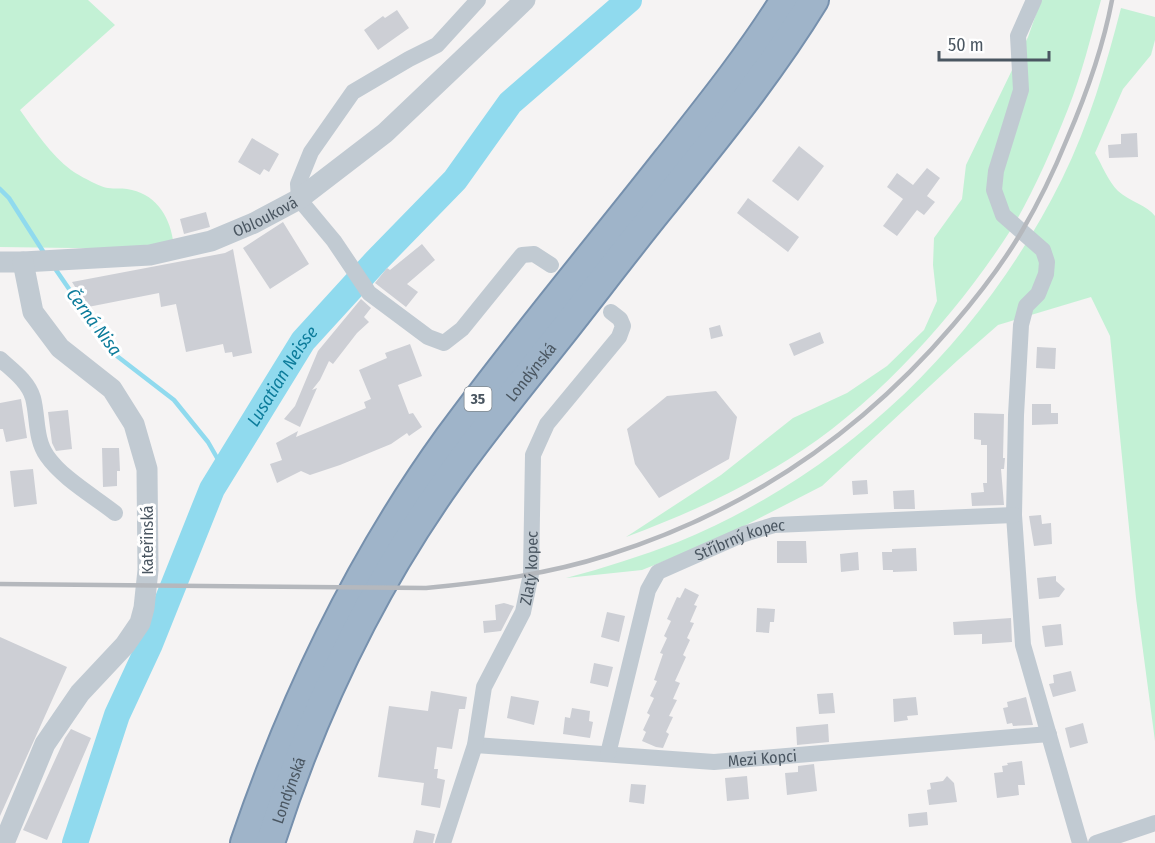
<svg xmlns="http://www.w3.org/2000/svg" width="1155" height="843" font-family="'Fira Sans Condensed',sans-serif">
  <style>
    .green { fill: #c3f1d5 }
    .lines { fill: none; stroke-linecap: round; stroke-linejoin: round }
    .stream { stroke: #90daee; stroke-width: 4.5 }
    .river { stroke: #90daee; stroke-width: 26 }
    .building { fill: #cdcfd5 }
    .trunk-casing { stroke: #7690ad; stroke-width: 32 }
    .minor { stroke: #c1cad2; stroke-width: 16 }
    .tertiary { stroke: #c1cad2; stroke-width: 21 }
    .trunk { stroke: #9fb4c9; stroke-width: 28 }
    .rail { stroke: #b5b8bd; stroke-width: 4.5 }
    .labels { text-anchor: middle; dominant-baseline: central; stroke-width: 6; stroke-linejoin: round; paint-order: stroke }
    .shield { fill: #fff; stroke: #808990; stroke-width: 1.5 }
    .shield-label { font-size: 15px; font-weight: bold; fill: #4a5661 }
    .street-label { font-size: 16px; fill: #4a5661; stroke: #fff }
    .water-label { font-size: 18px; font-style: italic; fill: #0c7c9b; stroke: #fff }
  </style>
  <rect width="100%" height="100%" fill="#f5f3f3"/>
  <path class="green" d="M0,0H88L115,25L20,110C35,131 51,155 71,170C78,175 100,187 108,188C115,189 121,188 127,189C154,193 169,214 173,240L147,249L0,247Z
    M1041,0H1101C1091,36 1082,74 1068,109C1052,149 1034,191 1012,228C958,313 876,405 789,459C738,491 683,516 626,537L721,475L793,418L847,393L887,366L924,330L937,301L933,265L934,238L962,199L966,165L1028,37Z
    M1121,8L1155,17V40L1151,55L1123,89L1095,153C1102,165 1108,181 1118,191C1129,201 1148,206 1155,216V741L1136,598L1110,336L1091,297L998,325L958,360L822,486L717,540L642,570L566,578C604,568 641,556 678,542C846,473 982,340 1062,179C1089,124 1106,66 1121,8Z"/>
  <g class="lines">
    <path class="stream" d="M0,189L9,198L46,256
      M54,267L113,353L174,400L208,442L224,470"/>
    <path class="river" id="s1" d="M75,843L117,715L150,644L212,489L303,341L377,260L455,180L510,103L629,0"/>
  </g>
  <path class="building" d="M397,10L409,28L378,50L364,30L383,16L385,18Z
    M1137,133L1138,157L1109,158L1108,145L1121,144V134Z
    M252,138L279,154L269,172L264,169L260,175L238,162Z
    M799,146L824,166L798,201L772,181Z
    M927,168L940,178L927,196L935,202L924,215L917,210L897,236L883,226L903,199L887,187L897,173L913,185Z
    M748,198L799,237L788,252L737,213Z
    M206,212L210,227L184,234L180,219Z
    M283,222L309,264L270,289L243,248Z
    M422,244L435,260L407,284L418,292L406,307L375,283L387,268L390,270Z
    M233,249L252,353L233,357L232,352L225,353L223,344L186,352L176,304L161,307L159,293L88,307L72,282L225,253Z
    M361,299L371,308L364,317L369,322L357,333L333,364L329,361L320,380L312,390L317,388L300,427L284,419L295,406L318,351Z
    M720,325L723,336L711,339L709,328Z
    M820,332L824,343L794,356L789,344Z
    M410,344L422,376L398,385L409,414L413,413L422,427L409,436L407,433L391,444L340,465L310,475L301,471L277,483L270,464L282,460L276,443L298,431L296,437L366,408L364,402L371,399L359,370L387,358L385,353Z
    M1037,347L1056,348L1055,369L1036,368Z
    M716,391L737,417L729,459L659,498L635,464L627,429L667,396Z
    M21,399L27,438L6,442L3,429H0V403Z
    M1032,404H1051V413H1058V424L1032,425Z
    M68,410L72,449L56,451L52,443L48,412Z
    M974,413L1004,414L1003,458H1005L1004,469H1001L1004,505L972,506L971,493L984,492L983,483H987V445H981V440L974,439Z
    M102,448H119L120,471H117V486L103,487Z
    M33,469L37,504L14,507L10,471Z
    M867,480L868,494L853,495L852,481Z
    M914,490L915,509H894L893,491Z
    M1041,515L1042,524L1051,523L1052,544L1034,546L1029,516Z
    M777,541H806L807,563H777Z
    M916,548L917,571L893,572V570H883L882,552H892V549Z
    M858,552L859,570L841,572L840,554Z
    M1056,576V581L1065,589L1059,597L1039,599L1037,578Z
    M685,588L699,595L694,605L697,606L690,622L694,623L687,638L690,640L683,655L686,657L675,681L680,683L673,699L677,700L669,716L673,717L666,732L669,734L663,748L656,747L642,741L646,732L643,730L650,715L647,713L654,698L650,696L657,681L654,680L663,654L660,653L667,638L664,636L671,621L667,619L677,597L680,598Z
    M504,603L514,606L501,631L484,633L483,621L496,620L495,605Z
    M757,608L775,609L774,622H770L769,633L756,632Z
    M607,612L625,616L619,642L601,637Z
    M1011,618L1012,642L982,644V634L954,635L953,622Z
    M1061,624L1063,645L1045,647L1042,626Z
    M0,637L67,667L0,816Z
    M594,663L613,667L608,687L590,683Z
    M1071,671L1076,691L1053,697L1049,684L1054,683L1053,675Z
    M431,691L467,697L465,709H459L452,749L437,747L434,769H438L437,778L445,780L440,808L421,805L424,783L378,777L389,706L428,711Z
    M833,693L835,713L819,714L817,694Z
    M511,696L539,701L534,725L507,718Z
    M916,697L918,715L907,716L908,720L894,722L893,699Z
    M1026,697L1033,725L1013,726L1012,723L1007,724L1003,708L1008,707L1007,702Z
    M572,708L590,711L589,721L593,722L590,738L563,734L565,717L570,718Z
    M1083,723L1088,743L1070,748L1065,728Z
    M828,724L829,742L797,745L796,727Z
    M71,729L91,738L47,840L23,830L65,738Z
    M1022,761L1025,785H1018L1019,795L997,798L994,773L1003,772L1002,766L1008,765L1007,763Z
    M814,764L817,791L787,795L785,773L798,772V766Z
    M747,776L749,799L727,801L725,778Z
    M947,776L954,783L957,802L929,805L927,790L931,789L930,783L943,781Z
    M631,784L646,785L644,804L629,802Z
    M927,812L928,825L909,827L908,814Z
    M416,830L435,834L433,843H413Z"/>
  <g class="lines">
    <defs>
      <g id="trunk">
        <path d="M245,843C294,699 360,561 449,438C519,342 595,252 668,159C709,107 750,56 785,0"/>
        <path id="s6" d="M270,843C311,715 370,590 448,480C483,430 522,383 560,335C594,292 628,247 663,204C716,138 770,72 814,0"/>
      </g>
    </defs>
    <use href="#trunk" class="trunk-casing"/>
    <g class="minor">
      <path d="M478,0L437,45L409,59L353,92L311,152L298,184L299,199L334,241L369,293L428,337L444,343L462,329L522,255L534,254L551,265"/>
      <path d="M1034,0L1018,36L1021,90L996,171L994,190L1003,215L1043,250L1047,262L1046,274L1038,294L1026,306L1021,325L1016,415L1014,515L1023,645L1080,843"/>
      <path d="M0,359C12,370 28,381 33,398C38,417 35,439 47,456C62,478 95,497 115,513"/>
      <path id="s2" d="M475,745L714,762L1049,734"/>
      <path id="s3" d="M608,754L648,590L658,572L744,534L774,525L1014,515"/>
      <path id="s4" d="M443,843L475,745L484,687L523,612L531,574L533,455L547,424L619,337L623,326L620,319L611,312"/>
      <path d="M1096,843L1155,823"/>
    </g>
    <g class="tertiary">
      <path id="s5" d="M0,262H23L150,255L211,241L254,223L299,199L385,133L525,0"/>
      <path d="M4,843L45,744L80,693L125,645L140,623L144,608L148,570L147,469L134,424L112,389L60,348L33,312L23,262"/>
    </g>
    <use href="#trunk" class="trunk"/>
    <path class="rail" d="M0,584L426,588C488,582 549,574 608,555C745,512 860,434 953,325C978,296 1002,265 1022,231C1039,202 1054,171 1067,139C1086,95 1103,48 1112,0"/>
  </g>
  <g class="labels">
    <rect class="shield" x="464.5" y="387" width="27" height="24" rx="4.5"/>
    <g class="shield-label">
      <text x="478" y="399">35</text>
    </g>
    <g class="street-label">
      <text stroke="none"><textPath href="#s5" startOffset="272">Oblouková</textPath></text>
      <text stroke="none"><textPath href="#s6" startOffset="542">Londýnská</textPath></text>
      <text transform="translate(147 540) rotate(-90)">Kateřinská</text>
      <text stroke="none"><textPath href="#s3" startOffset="278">Stříbrný kopec</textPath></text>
      <text stroke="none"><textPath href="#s4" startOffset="291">Zlatý kopec</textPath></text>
      <text stroke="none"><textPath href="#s2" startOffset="288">Mezi Kopci</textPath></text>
      <text stroke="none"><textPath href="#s6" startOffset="56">Londýnská</textPath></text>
    </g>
    <g class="water-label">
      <text transform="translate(94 322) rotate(53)">Černá Nisa</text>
      <text stroke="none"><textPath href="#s1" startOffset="513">Lusatian Neisse</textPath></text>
    </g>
  </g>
  <path d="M939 51v9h110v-9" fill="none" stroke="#4a5661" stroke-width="3"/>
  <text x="948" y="51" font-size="18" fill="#4a5661" stroke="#ffffff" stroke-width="4.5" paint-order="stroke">50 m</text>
</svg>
